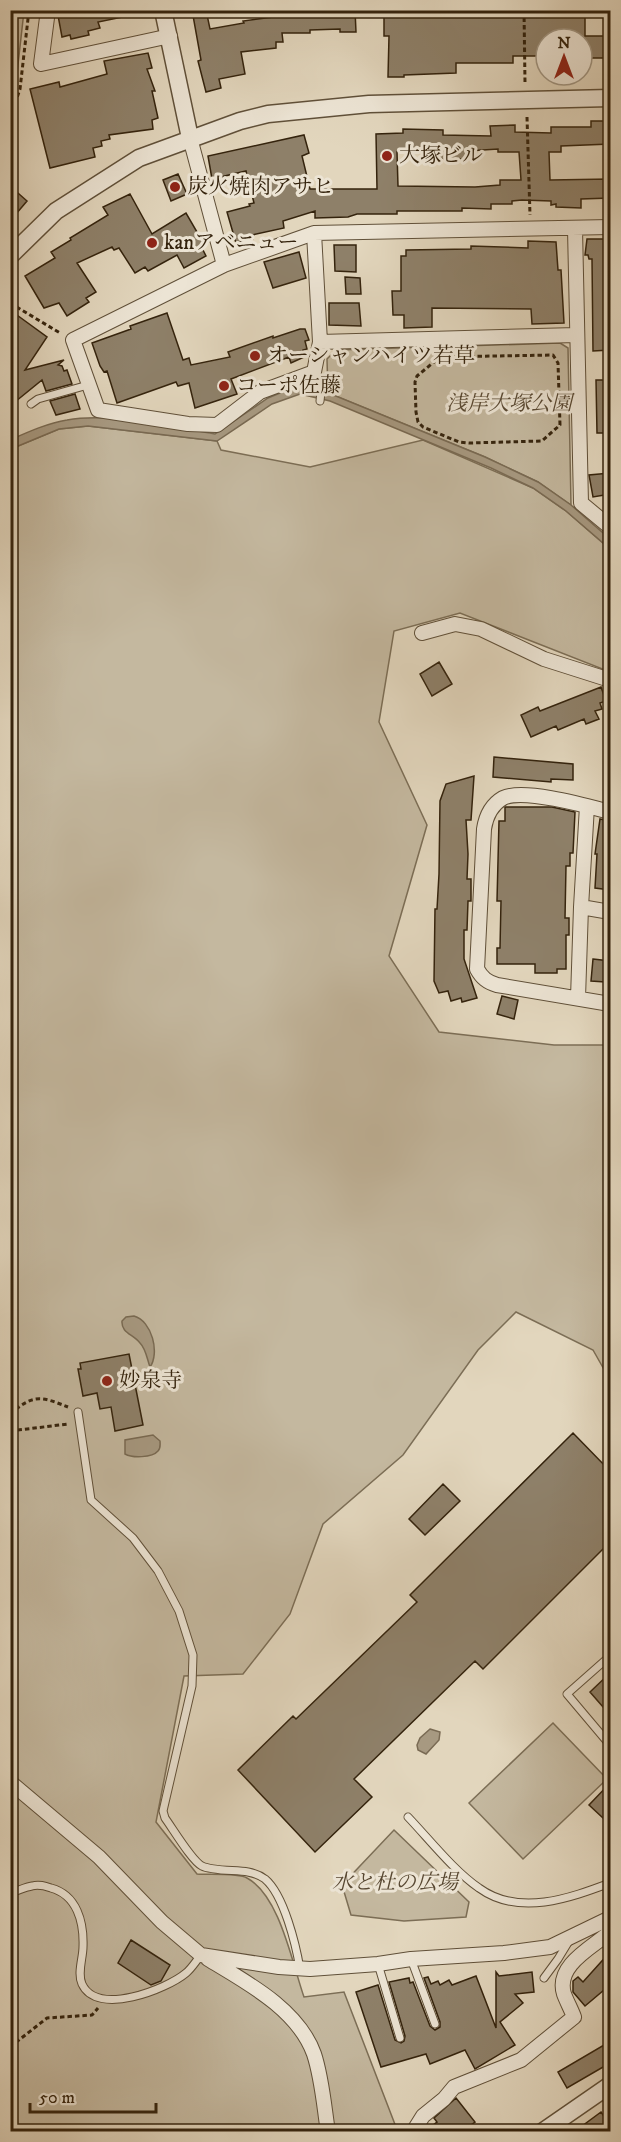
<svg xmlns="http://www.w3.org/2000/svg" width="621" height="2142" font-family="'IM FELL DW Pica','Noto Serif JP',serif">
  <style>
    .green { fill: #c4b89f; stroke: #7c6e56; stroke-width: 1.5 }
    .water { fill: #a79981; stroke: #796a53; stroke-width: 1.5 }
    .building { fill: #8e8069; stroke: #34230d; stroke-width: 1.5; fill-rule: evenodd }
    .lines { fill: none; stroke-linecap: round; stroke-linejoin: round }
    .service-casing { stroke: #605039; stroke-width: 9 }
    .minor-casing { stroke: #605039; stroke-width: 16 }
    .tertiary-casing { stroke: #605039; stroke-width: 19 }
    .path { stroke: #34230d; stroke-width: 3; stroke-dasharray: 4.5 3; stroke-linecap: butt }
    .service { stroke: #ece4d4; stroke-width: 7 }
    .minor { stroke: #ece4d4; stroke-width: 14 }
    .tertiary { stroke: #ece4d4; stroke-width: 16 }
    .poi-dot { fill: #8f2418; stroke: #ece4d4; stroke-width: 2 }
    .labels { text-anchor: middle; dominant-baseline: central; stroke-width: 6; stroke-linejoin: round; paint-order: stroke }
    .poi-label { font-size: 21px; fill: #34230d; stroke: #ece4d4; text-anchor: start }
    .park-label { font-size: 21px; font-style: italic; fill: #584832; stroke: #ece4d4 }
  </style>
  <rect width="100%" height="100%" fill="#e2d6bd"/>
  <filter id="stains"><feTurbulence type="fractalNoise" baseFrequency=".00333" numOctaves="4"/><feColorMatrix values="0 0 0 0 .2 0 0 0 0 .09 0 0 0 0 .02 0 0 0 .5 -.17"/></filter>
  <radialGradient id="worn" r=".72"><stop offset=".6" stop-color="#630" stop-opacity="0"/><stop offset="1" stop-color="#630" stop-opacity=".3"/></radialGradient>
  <path class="green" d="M11,10L24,11L16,82L11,103Z
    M560,343L568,348L571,505L538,482L485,457L328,393L327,359L336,350Z
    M88,426L217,441L221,450L310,467L423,440L533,488L566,511L610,549V672L460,613L394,631L379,722L427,825L389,956L439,1032L554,1045H610V1380L593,1350L516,1312L478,1350L403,1455L323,1524L290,1614L243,1674L184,1676L156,1822L197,1874C208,1875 239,1873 247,1878C280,1896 292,1963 304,1997L344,1992L396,2127L390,2132H11V449L59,429Z
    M553,1723L607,1779L523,1859L469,1803Z
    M394,1830L469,1902L466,1917L404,1921L351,1915L342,1885Z"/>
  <path class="water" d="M299,385L331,394L485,457L538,482L571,505L610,539V549L566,511L533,488L491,468L330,401L300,394L272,404L217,441L88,426L59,429L11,449L10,440C28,432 48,423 67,420C110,412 171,427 215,434L268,398Z
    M134,1316C152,1321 160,1353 150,1367C147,1359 146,1349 140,1343C133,1334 121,1333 122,1321L126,1317Z
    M153,1435L160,1441C160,1444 161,1448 158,1451C152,1458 132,1458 125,1454V1440Z
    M430,1729L440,1732L439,1740L426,1754L418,1750L417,1745L420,1738Z"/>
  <path class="building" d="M57,10H123V17L98,22L100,28L88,31L89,35L71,39L70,35L62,37Z
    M192,10H206L210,29L244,23L243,21L288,15V10H355L356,32H340V29L310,30V33H282L283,42H276V48L241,52L245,74L219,79L221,88L206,92L198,61L201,60Z
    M384,10H585V36H610V58H582V39H546V56H513V63H456V73L404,75V77H388L389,36H384Z
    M148,53L152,68L147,69L155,91H152L158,118L152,120L153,129L109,135L110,139L101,141L102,146L93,148L95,157L50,168L30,89L59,82L60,87L107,74L104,61Z
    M591,121H610V144L561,146V152H549L550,180L610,179V198L581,199V208L556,207V204L551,205V201L522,200L512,201V204H491V209L462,208V211H397V214H357L348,217L315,218V211L283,221L284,228L252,235L253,239L236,243L227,212L250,206L249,204L254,203L246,171L212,179L208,156L304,135L309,153L302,156L310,189H377L376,134L403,133V129L443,130V135L491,136L490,126L515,125V132L551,133V127H591ZM498,149V152H519L521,180H500V185L475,187L398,186L397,152H431V159H466L467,151Z
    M178,174L187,194L171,201L163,180Z
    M10,186L27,201L10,221Z
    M130,194L152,234L186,213L204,244L201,246L206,256L184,268L177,255L148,271L145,267L135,273L119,248L114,250L112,247L77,263L96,292L86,298L89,302L67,316L59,303L44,308L25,276L55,258L51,252L71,240L70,238L108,215L103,207Z
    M587,239H610V350L593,351L592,259H589L588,255H585Z
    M528,241L556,242L558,270H561L564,323L532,324L531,309L432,308V327L404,328V315H393L392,291H401V256H406V250L471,249V246L528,248Z
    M334,245H356V272L335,271Z
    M299,252L306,278L273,288L264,262Z
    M345,277L360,278L361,294H346Z
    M329,303H359L361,326L329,325Z
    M10,310L47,337L25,370L64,360L58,365L62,366L64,371L67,370L72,384L46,391L42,380L10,406Z
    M167,313L183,360L189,358L191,365L230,357L228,352L273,336V338L300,329H305L309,340L305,341L307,349L303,350L304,357L291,363L289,357L231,379L237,394L195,408L189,383L178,386L176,382L117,403L107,371L104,372L100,366L92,343L131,329L130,326Z
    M596,380H610V433H597Z
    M75,394L80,409L56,415L50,401Z
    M610,473V494L593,497L589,475Z
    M439,662L452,684L432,696L420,674Z
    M601,687L606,701L600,703L602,709L595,711L599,719L586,724L584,719L558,730L556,726L531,737L521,715L538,707L540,711Z
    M494,757L573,764V780L551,779V782L493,777Z
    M474,776L471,820H466L468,854L467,879H471V901H468L467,930H464V959L477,998L462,1002L461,998L451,1001L448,991L439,993L434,981L435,909H437L439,874L440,801L446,784Z
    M505,807H552L575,812L573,853H570V866H566L565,918H569V935H566V969H557V973H535V964H497V948H500L501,901H497L499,821H505Z
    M600,819L610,821V890L595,888L597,854H595Z
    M593,959L610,961V976H605V982L591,981Z
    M502,996L518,1000L514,1019L497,1014Z
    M129,1354L143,1425L115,1431L111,1407L100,1409L97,1393L83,1396L78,1369H81L80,1363Z
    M573,1433L610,1471V1542L483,1669L475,1661L354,1779L372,1797L315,1852L238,1770L293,1716L296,1719L417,1602L410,1595Z
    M443,1484L460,1501L425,1535L409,1519Z
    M610,1673V1715L590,1692Z
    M610,1783V1811L603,1818L589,1805Z
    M131,1940L170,1965L161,1981L151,1985L118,1963Z
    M610,1952V1997L604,1990L585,2006L573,1992V1981L578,1977L583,1982Z
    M496,1972L499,1976L532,1972L534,1992L515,1994L523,2003L500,2022L515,2045L475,2069L465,2050L430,2064L426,2054L381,2067L356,1992L378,1985L395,2040L401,2043L404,2041L405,2036L389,1982L409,1978L410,1983L413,1982L430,2026L435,2030L440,2027V2022L424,1978L428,1977L431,1984L438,1981L440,1985L449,1980L452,1985L476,1976L496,2028Z
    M604,2045L610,2054V2063L567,2088L558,2072Z
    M456,2098L475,2122L462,2132H424L437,2122L434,2118Z
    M601,2112L610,2125V2132H574Z"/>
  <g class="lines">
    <defs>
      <path id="service" d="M314,372L322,383L320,401
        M31,404L38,399L88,385
        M78,1412L91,1500L133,1538L158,1571L179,1611L193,1655L192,1686L163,1811L165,1818C173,1829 192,1861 202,1866C212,1871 236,1870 248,1872C253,1873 261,1876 265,1879C284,1895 296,1945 300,1969
        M610,1656L567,1694L610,1745
        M408,1817C429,1839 454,1871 479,1888C519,1917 570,1898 610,1883
        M10,1893C18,1891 25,1887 32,1886C39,1884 45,1886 51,1888C77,1895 84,1922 83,1947C83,1958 77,1973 82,1984C97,2017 167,1989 186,1973C192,1968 196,1961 201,1955
        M411,1959L435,2024
        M378,1964L400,2038
        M544,1978L558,1959L569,1941"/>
      <path id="minor" d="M48,10L41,64L170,36
        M190,138L224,265
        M575,229L581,503L610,527
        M314,233L320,342L314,372L260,392L217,425L188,424L98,410L73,340L224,265L314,233L610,227
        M320,342L576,335
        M422,633L455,624L481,629L544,659L610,680
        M610,812C587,806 524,788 503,798C491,805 486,816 484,829L477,969C482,978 487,982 497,985L610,1004
        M581,907L610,912
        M578,998L581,907L587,806
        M10,1782L99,1857L162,1922L201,1955L279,1967L310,1969L378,1964L411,1959L504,1953L550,1947L610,1918
        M208,1959C246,1982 298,2009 314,2054C322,2078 324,2106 328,2132
        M413,2132L423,2116L444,2099L454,2087L521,2060L574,2017C571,2009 567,2002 564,1994C555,1965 593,1947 610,1932"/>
      <path id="tertiary" d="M163,10L190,138
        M10,256L56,211L139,158L240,121L268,114L369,104L610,98
        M542,2132L610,2085"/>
    </defs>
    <use href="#service" class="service-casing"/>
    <use href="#minor" class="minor-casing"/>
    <use href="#tertiary" class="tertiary-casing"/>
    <path class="path" d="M524,10L525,83
      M527,117L530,215
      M10,118L20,89L29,10
      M10,303L60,333
      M440,357L553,355L558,363L560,425L542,441L469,443L459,442L423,427L418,422L416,412L415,382L417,376L440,357V353
      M10,1414C34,1394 40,1396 68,1407
      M10,1431L68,1424
      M10,2047L47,2018L92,2015L98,2008"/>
    <use href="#service" class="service"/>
    <use href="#minor" class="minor"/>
    <use href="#tertiary" class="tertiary"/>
  </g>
  <g class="poi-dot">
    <circle cx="387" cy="156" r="6"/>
    <circle cx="175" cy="187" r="6"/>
    <circle cx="152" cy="243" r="6"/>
    <circle cx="255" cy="356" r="6"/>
    <circle cx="224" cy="386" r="6"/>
    <circle cx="107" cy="1381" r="6"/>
  </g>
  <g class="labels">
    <g class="poi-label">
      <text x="399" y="156">大塚ビル</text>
      <text x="187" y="187">炭火焼肉アサヒ</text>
      <text x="164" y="243">kanアベニュー</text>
      <text x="267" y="356">オーシャンハイツ若草</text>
      <text x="236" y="386">コーポ佐藤</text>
      <text x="119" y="1381">妙泉寺</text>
    </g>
    <g class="park-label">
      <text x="509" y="404">浅岸大塚公園</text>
      <text x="395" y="1883">水と杜の広場</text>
    </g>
  </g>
  <rect width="621" height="2142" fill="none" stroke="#e2d6bd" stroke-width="36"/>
  <rect x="12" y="12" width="597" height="2118" fill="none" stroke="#34230d" stroke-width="3"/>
  <rect x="18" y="18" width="585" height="2106" fill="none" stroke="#34230d" stroke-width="1.5"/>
  <g transform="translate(564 57)"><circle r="28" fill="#ece4d4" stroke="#a29784" stroke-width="1.5"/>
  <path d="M0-4.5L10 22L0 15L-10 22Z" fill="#8f2418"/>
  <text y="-9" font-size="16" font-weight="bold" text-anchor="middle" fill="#34230d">N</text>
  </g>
  <path d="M30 2103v9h126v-9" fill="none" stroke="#34230d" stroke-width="3"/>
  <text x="39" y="2103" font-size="18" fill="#34230d" stroke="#ece4d4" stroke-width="4.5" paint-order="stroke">50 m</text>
  <rect width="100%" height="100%" filter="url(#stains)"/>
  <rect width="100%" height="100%" fill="url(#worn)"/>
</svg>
